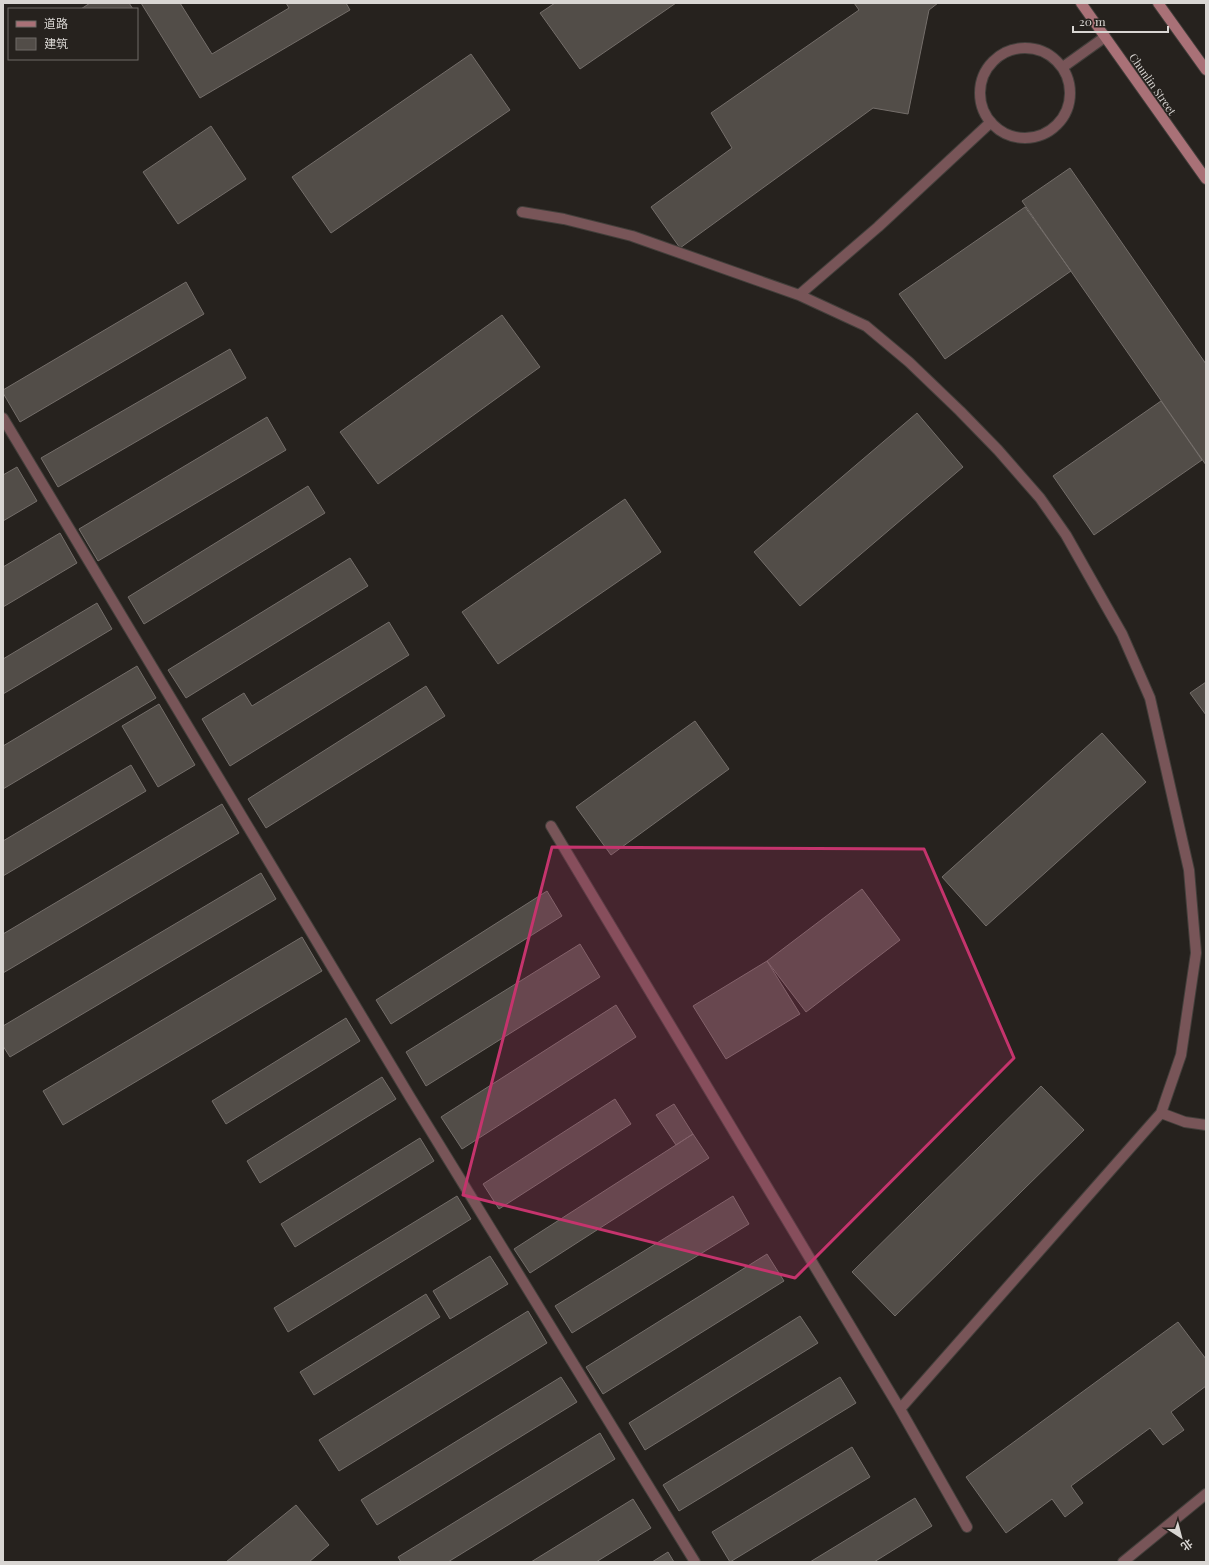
<svg xmlns="http://www.w3.org/2000/svg" width="1209" height="1565" font-family="'Playfair Display','Noto Sans SC',serif">
  <style>
    .building { fill: #524d48; stroke: #746e6a }
    .lines { fill: none; stroke-linecap: round; stroke-linejoin: round }
    .lane-casing { stroke: #433f3b; stroke-width: 12 }
    .street-casing { stroke: #433f3b; stroke-width: 12 }
    .secondary-casing { stroke: #433f3b; stroke-width: 12 }
    .lane { stroke: #785558; stroke-width: 10 }
    .street { stroke: #785558; stroke-width: 10 }
    .secondary { stroke: #a97177; stroke-width: 10 }
    .marked { fill: #c5346d; fill-opacity: 0.2; stroke: #c5346d; stroke-width: 3; stroke-linejoin: round }
    .labels { text-anchor: middle; dominant-baseline: central; stroke-width: 3; stroke-linejoin: round; paint-order: stroke }
    .street-label { font-size: 11px; fill: #d9d6d3; stroke: #26221e }
  </style>
  <rect width="100%" height="100%" fill="#26221e"/>
  <path class="building" d="M90,3H129L133,9H81Z
    M141,3H180L212,54L289,8L286,3H346L350,10L200,98Z
    M555,3H676L580,69L540,13Z
    M854,3H938L929,10L908,114L873,108L680,248L651,207L732,148L711,113L859,10Z
    M471,54L510,110L331,233L292,177Z
    M211,126L246,179L178,224L143,172Z
    M1070,168L1206,364V465L1022,201Z
    M1025,207L1071,271L945,359L899,294Z
    M186,282L204,314L20,422L3,393V390Z
    M502,315L540,367L378,484L340,432Z
    M230,349L246,378L58,487L41,458Z
    M1161,401L1202,460L1094,535L1053,476Z
    M917,413L963,467L800,606L754,552Z
    M267,417L286,450L98,561L79,529Z
    M17,467L37,501L3,521V475Z
    M308,486L325,513L144,624L128,597Z
    M625,499L661,552L498,664L462,612Z
    M60,533L77,563L3,607V567Z
    M350,558L368,586L186,698L168,670Z
    M97,603L112,629L3,694V659Z
    M389,622L409,655L230,766L202,719L244,693L252,706Z
    M137,666L156,698L3,789V746Z
    M1206,682V715L1190,693Z
    M426,686L445,716L266,828L248,799Z
    M159,704L195,765L158,787L122,726Z
    M695,721L729,769L611,855L576,807Z
    M1102,733L1146,782L986,926L942,877Z
    M131,765L146,791L3,876V841Z
    M222,804L239,833L3,973V934Z
    M261,873L276,899L10,1057L3,1046V1026Z
    M862,889L900,940L806,1012L767,961Z
    M547,891L562,916L391,1024L376,1000Z
    M302,937L322,971L63,1125L43,1091Z
    M580,944L600,977L426,1086L406,1052Z
    M767,961L800,1014L726,1059L693,1006Z
    M616,1005L636,1037L462,1149L441,1117Z
    M346,1018L360,1041L226,1124L212,1101Z
    M382,1077L396,1099L260,1183L247,1161Z
    M1041,1086L1084,1130L895,1316L852,1272Z
    M615,1099L631,1124L499,1209L483,1184Z
    M674,1104L693,1134L676,1145L656,1115Z
    M693,1134L709,1158L530,1273L514,1249Z
    M420,1138L434,1161L295,1247L281,1224Z
    M457,1196L471,1219L288,1332L274,1308Z
    M733,1196L749,1224L572,1333L555,1306Z
    M767,1254L784,1281L603,1394L586,1367Z
    M490,1256L508,1284L450,1319L433,1291Z
    M426,1294L440,1317L314,1395L300,1372Z
    M528,1311L547,1343L339,1471L319,1440Z
    M800,1316L818,1343L645,1450L629,1423Z
    M1178,1322L1206,1359V1386L1171,1412L1184,1430L1163,1445L1150,1428L1071,1486L1083,1503L1065,1517L1052,1499L1006,1533L966,1477Z
    M561,1377L577,1402L377,1525L361,1500Z
    M840,1377L856,1403L679,1511L663,1485Z
    M600,1433L615,1459L448,1562H401L398,1557Z
    M852,1447L870,1477L730,1562L712,1532Z
    M915,1498L932,1526L874,1562H810Z
    M633,1499L651,1528L596,1562H531Z
    M296,1505L329,1545L309,1562H226Z
    M668,1552L674,1562H652Z"/>
  <g class="lines">
    <defs>
      <path id="lane" d="M980 93a45 45 0 1 1 90 0a45 45 0 1 1-90 0Z
        M1063,67L1105,37
        M522,212L564,219L632,236L799,295L866,326L909,362L960,411L998,450L1040,498L1066,535L1122,634L1150,698L1189,870L1196,953L1181,1055L1161,1113L900,1409
        M799,295L878,227L991,122
        M551,826L900,1409L967,1527
        M1161,1113L1185,1122L1206,1125"/>
      <path id="street" d="M3,418L410,1097L695,1562
        M1123,1562L1206,1494"/>
      <path id="secondary" d="M1081,3L1206,179
        M1158,3L1206,70"/>
    </defs>
    <use href="#lane" class="lane-casing"/>
    <use href="#street" class="street-casing"/>
    <use href="#secondary" class="secondary-casing"/>
    <use href="#lane" class="lane"/>
    <use href="#street" class="street"/>
    <use href="#secondary" class="secondary"/>
  </g>
  <path class="marked" d="M552,847L924,849L1014,1058L795,1278L463,1195Z"/>
  <g class="labels">
    <g class="street-label">
      <text transform="translate(1153 84) rotate(55)">Chunlin Street</text>
    </g>
  </g>
  <rect width="1209" height="1565" fill="none" stroke="#d9d6d3" stroke-width="8"/>
  <rect x="8" y="8" width="130" height="52" fill="#26221e" stroke="#6e6a66"/>
  <rect x="16" y="21" width="20" height="6" fill="#a97177" stroke="#6e6a66"/>
  <text x="44" y="28" font-size="12" fill="#d9d6d3">道路</text>
  <rect x="16" y="38" width="20" height="12" fill="#524d48" stroke="#6e6a66"/>
  <text x="44" y="48" font-size="12" fill="#d9d6d3">建筑</text>
  <g transform="translate(1181 1537) rotate(144)" stroke="#26221e" stroke-width="3" paint-order="stroke">
  <path d="M0-3L7 15L0 10L-7 15Z" fill="#d9d6d3"/>
  <text y="-6" font-size="11" font-weight="bold" text-anchor="middle" fill="#d9d6d3">北</text>
  </g>
  <path d="M1073 26v6h95v-6" fill="none" stroke="#d9d6d3" stroke-width="2"/>
  <text x="1079" y="26" font-size="12" fill="#d9d6d3" stroke="#26221e" stroke-width="3" paint-order="stroke">20 m</text>
</svg>
